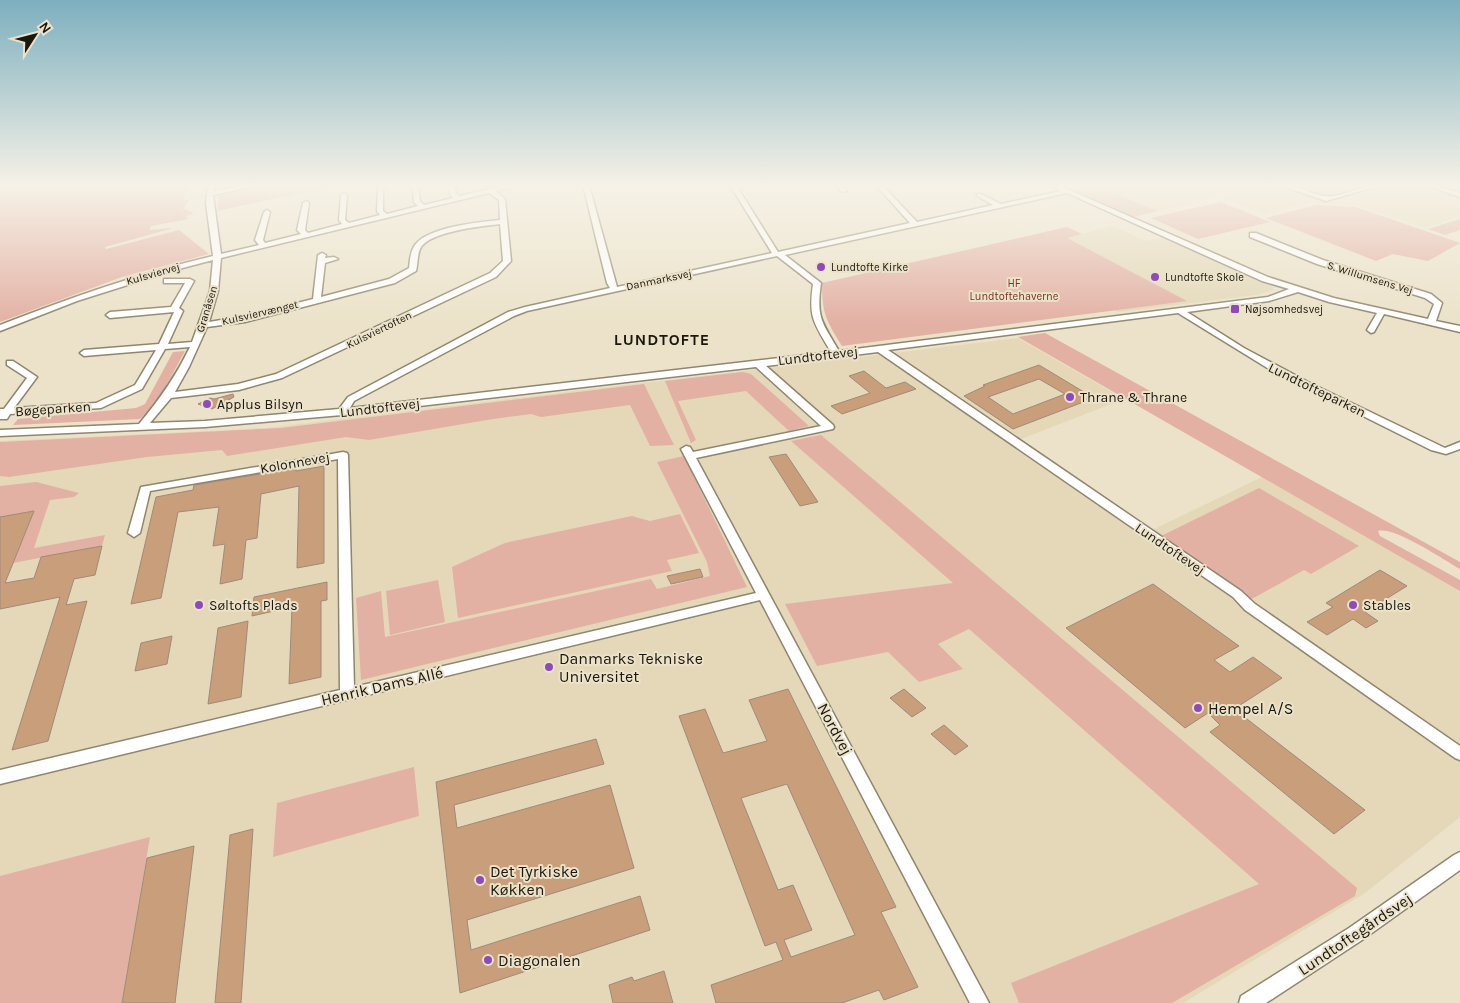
<svg xmlns="http://www.w3.org/2000/svg" width="1460" height="1003" font-family="Karla,sans-serif">
  <style>
    .built { fill: #e4d8b8 }
    .green { fill: #e3b0a4 }
    .building { fill: #c99e7a; stroke: #9f8a7a; fill-rule: evenodd }
    .lines { fill: none; stroke-linecap: round; stroke-linejoin: round }
    .minor-casing { stroke: #8f866f; stroke-width: 3 }
    .minor { fill: #fff; fill-rule: evenodd }
    .poi-dot { fill: #8d49bd; stroke: #ebe2c9; stroke-width: 2 }
    .labels { text-anchor: middle; dominant-baseline: central; stroke-width: 4; stroke-linejoin: round; paint-order: stroke }
    .far-poi-label { font-size: 11px; fill: #1a170e; stroke: #ebe2c9; text-anchor: start }
    .far-street-label { font-size: 11px; fill: #1a170e; stroke: #ebe2c9 }
    .far-park-label { font-size: 11px; fill: #783324; stroke: #ebe2c9 }
    .street-label { font-size: 14px; fill: #1a170e; stroke: #ebe2c9 }
    .poi-label { font-size: 14px; fill: #1a170e; stroke: #ebe2c9; text-anchor: start }
    .far-district-label { font-size: 16px; font-weight: bold; letter-spacing: 1px; fill: #1a170e; stroke: #ebe2c9 }
    .near-poi-label { font-size: 16px; fill: #1a170e; stroke: #ebe2c9; text-anchor: start }
    .near-street-label { font-size: 16px; fill: #1a170e; stroke: #ebe2c9 }
  </style>
  <rect width="100%" height="100%" fill="#ebe2c9"/>
  <path class="built" d="M1095,185H1416L1460,198V216L1425,228L1356,205L1305,203L1264,214L1218,197L1157,211Z
    M1113,226L1145,241L1162,238L1271,285L1274,290L1256,295L1118,312L1002,242L1067,227L1082,234Z
    M1018,338L1124,399L1016,441L1148,532L1262,477L1460,588V817L1365,893L1183,1003H0V441L266,428Z"/>
  <path class="green" d="M0,185H187L184,199L189,200L183,209L192,212L193,214L186,216L188,219L151,226L149,230L174,228L105,247L106,249L179,230L209,254L122,277L0,322Z
    M268,185H338L217,211L219,195Z
    M1092,185H1095L1157,211L1133,217L1074,190Z
    M1221,202L1270,222L1198,239L1151,218Z
    M1316,205L1356,207L1460,243L1428,261L1393,254L1376,261L1266,218Z
    M1460,219V230L1445,235L1428,229Z
    M1067,227L1082,234L1067,238L1187,301L842,346C826,320 822,314 822,283Z
    M1045,333L1460,562V569C1444,560 1394,526 1378,531L1380,536L1460,580V591L1018,337Z
    M185,351L156,404L140,419L13,425L18,419L136,408L145,404L173,352Z
    M743,372L751,374L809,426L789,431L746,391L678,401L696,440L691,443L665,381Z
    M644,384L674,445L650,446L630,405L541,417L531,414L493,419L369,440L346,437L227,456L222,450L147,457L9,477L0,476V442L281,428Z
    M821,435L1357,888L1355,896L1172,1003H1019L1011,983L1259,884L969,629L938,644L963,669L919,682L888,652L817,666L785,604L953,583L791,441Z
    M684,456L747,587L361,680L356,598L381,591L385,637L651,579L657,589L710,576L707,562L657,462Z
    M36,482L79,493L74,497L50,500L34,548L105,535L102,546L13,563L17,553L7,542L23,539L34,511L0,519V486Z
    M1259,488L1359,546L1311,574L1304,570L1250,600L1157,538Z
    M680,514L699,553L667,560L672,571L458,618L452,567L505,543L632,516L650,521Z
    M438,580L445,622L390,635L386,591Z
    M414,767L419,816L273,857L277,803Z
    M150,837L122,1003H0V876Z"/>
  <path class="building" d="M1039,365L1089,395L1084,397L1087,399L1084,400L1086,401L1013,429L964,396L985,386L983,385ZM1039,379L1065,394L1013,414L988,397Z
    M864,371L886,388L905,382L916,389L842,414L831,406L870,393L849,376Z
    M233,394L234,397L212,409L198,404L210,398L214,399Z
    M786,454L818,502L800,506L769,457Z
    M324,466V563L297,568L299,486L261,494L257,538L246,540L242,579L220,584L225,544L213,546L219,507L178,512L161,598L131,604L156,497L193,490L194,485L296,468V471Z
    M34,511L5,583L34,578L41,557L102,546L95,575L74,579L66,605L87,601L48,741L12,750L60,597L0,609V517Z
    M700,569L703,577L671,584L667,576Z
    M1380,570L1407,586L1365,612L1378,621L1366,628L1353,619L1327,635L1307,622L1333,607L1326,603Z
    M327,582V600L321,601V677L289,684L292,607L252,616L254,597Z
    M1153,584L1239,646L1214,660L1230,672L1253,657L1282,678L1234,709L1365,810L1334,834L1210,732L1220,725L1208,713L1185,728L1066,628Z
    M248,621L241,697L208,704L218,628Z
    M172,636L167,664L135,671L141,643Z
    M788,689L896,907L881,912L918,987L884,1000L879,990L842,1003H716L711,985L783,960L776,942L765,946L679,716L705,709L723,753L767,741L749,700ZM787,784L855,935L791,957L784,940L812,930L793,885L778,890L741,798Z
    M904,689L926,708L912,717L890,698Z
    M944,725L968,746L955,755L931,734Z
    M596,739L604,764L454,805L457,828L610,785L634,868L467,920L471,950L640,896L650,930L460,993L436,782Z
    M253,829L241,1003H215L230,835Z
    M194,846L175,1003H122L147,858Z
    M664,971L673,1003H613L609,985L632,977L634,981Z"/>
  <g class="lines">
    <defs>
      <path id="minor" d="M208,185H214L213,191L250,185H261L213,195L221,254L259,245L255,240L264,212L267,210L270,212L263,240L265,243L301,234L297,230L303,203L306,201L309,203L305,230L308,233L342,224L339,220L341,195L344,193L347,195L345,220L349,223L380,215L377,211L378,185L383,186V211L387,214L418,206L414,202L412,185H418L420,201L424,205L453,198L450,194L448,185H454L456,193L459,196L507,185H516L515,186L496,191L505,199L511,261L496,277L282,378L239,390L171,398L150,423L205,421L339,409L348,397L508,312L525,307L610,288L607,283L583,185H589L617,287L772,253L730,185H736L778,252L910,223L876,185H882L917,222L993,205L977,196V194H981L1001,204L1061,191L1051,185H1058L1268,277L1334,298L1428,319L1434,304L1425,298L1317,264L1250,237V233H1256L1323,260L1431,294L1442,303L1436,321L1460,326V332L1384,314L1374,332L1371,333L1367,330L1377,313L1329,302L1298,292L1269,301L1187,312L1244,348L1308,382L1445,448L1460,442V449L1446,454L1431,450L1269,369L1178,313L888,350L1241,591L1255,604L1460,746V760L1455,758L1245,610L1233,597L878,352L766,366L833,425L834,427L833,429L696,458L989,1003H970L760,600L0,784V770L340,690L338,459L150,491L140,533L134,537L128,533L141,487L343,452L347,453L348,455L354,687L756,593L681,449L686,446L690,447L693,452L821,426L756,367L342,415L205,427L0,436V430L139,424C160,399 176,376 190,347L165,349L142,389L101,408L10,414L7,419H0V409H4L27,378L7,365V361H13L37,377L14,408L96,403L135,385L156,350L84,356L80,353L84,350L159,344L174,312L110,318L106,315L110,312L171,307L185,283H164V279H190L194,281L179,308L183,311L168,344L192,342L210,291L213,260L175,270L77,301L0,331V325C70,298 140,273 213,256L206,203ZM489,193L499,200L500,220C479,222 428,227 415,245C410,252 410,260 409,268L389,279L321,297L325,263L338,259L334,257L325,258L326,255L322,253L318,255L313,299L245,316L209,322L218,291L221,258ZM1067,193L1262,281L1289,289L1268,297L839,351C822,322 816,318 821,283L785,255ZM500,224L503,261L490,273L276,374L238,384L175,392L189,367L207,327L245,322L395,283L416,271C418,264 417,254 421,247C432,231 482,226 500,224ZM777,256L813,284C808,318 814,323 831,352L350,408L354,401L514,316L527,311Z
        M835,185H841L847,191L842,192Z
        M1280,185C1295,183 1309,194 1325,196C1340,199 1363,183 1381,185L1326,201Z
        M1425,185H1433L1460,193V197Z
        M1460,852V870L1362,940L1266,1003H1239L1241,996L1349,928L1454,855Z"/>
    </defs>
    <use href="#minor" class="minor-casing"/>
    <use href="#minor" class="minor"/>
  </g>
  <linearGradient id="sky" x2="0" y2="1"><stop stop-color="#7dafbf"/><stop offset="0.57" stop-color="#f6f2e7"/><stop offset="1" stop-color="#f6f2e7" stop-opacity="0"/></linearGradient>
  <rect width="1460" height="325" fill="url(#sky)"/>
  <g class="poi-dot">
    <circle cx="821" cy="267" r="5"/>
    <circle cx="1155" cy="277" r="5"/>
    <rect x="1230" y="304" width="10" height="10" rx="2.5"/>
    <circle cx="1070" cy="397" r="5"/>
    <circle cx="207" cy="404" r="5"/>
    <circle cx="199" cy="605" r="5"/>
    <circle cx="1353" cy="605" r="5"/>
    <circle cx="549" cy="667" r="5"/>
    <circle cx="1198" cy="708" r="5"/>
    <circle cx="480" cy="880" r="5"/>
    <circle cx="488" cy="960" r="5"/>
  </g>
  <g class="labels">
    <g class="far-poi-label">
      <text x="831" y="267">Lundtofte Kirke</text>
      <text x="1165" y="277">Lundtofte Skole</text>
      <text x="1245" y="309">Nøjsomhedsvej</text>
    </g>
    <g class="far-street-label">
      <text transform="translate(153 274) rotate(-16)">Kulsviervej</text>
      <text transform="translate(1370 278) rotate(17)">S. Willumsens Vej</text>
      <text transform="translate(659 280) rotate(-12)">Danmarksvej</text>
      <text transform="translate(207 309) rotate(-73)">Granåsen</text>
      <text transform="translate(260 313) rotate(-13)">Kulsviervænget</text>
      <text transform="translate(379 330) rotate(-26)">Kulsviertoften</text>
    </g>
    <g class="far-park-label">
      <text x="1014" y="283">HF<tspan x="1014" dy="13">Lundtoftehaverne</tspan></text>
    </g>
    <g class="street-label">
      <text transform="translate(818 356) rotate(-7)">Lundtoftevej</text>
      <text transform="translate(1317 390) rotate(26)">Lundtofteparken</text>
      <text transform="translate(380 408) rotate(-7)">Lundtoftevej</text>
      <text transform="translate(53 409) rotate(-4)">Bøgeparken</text>
      <text transform="translate(295 463) rotate(-10)">Kolonnevej</text>
      <text transform="translate(1170 549) rotate(34)">Lundtoftevej</text>
    </g>
    <g class="poi-label">
      <text x="1080" y="397">Thrane &amp; Thrane</text>
      <text x="217" y="404">Applus Bilsyn</text>
      <text x="209" y="605">Søltofts Plads</text>
      <text x="1363" y="605">Stables</text>
    </g>
    <g class="far-district-label">
      <text x="662" y="339">LUNDTOFTE</text>
    </g>
    <g class="near-poi-label">
      <text x="559" y="658">Danmarks Tekniske<tspan x="559" dy="18">Universitet</tspan></text>
      <text x="1208" y="708">Hempel A/S</text>
      <text x="490" y="871">Det Tyrkiske<tspan x="490" dy="18">Køkken</tspan></text>
      <text x="498" y="960">Diagonalen</text>
    </g>
    <g class="near-street-label">
      <text transform="translate(382 686) rotate(-13)">Henrik Dams Allé</text>
      <text transform="translate(835 729) rotate(62)">Nordvej</text>
      <text transform="translate(1355 934) rotate(-34)">Lundtoftegårdsvej</text>
    </g>
  </g>
  <g transform="translate(35 35) rotate(54)" stroke="#ebe2c9" stroke-width="4" paint-order="stroke">
  <path d="M0-4L9 19L0 12L-9 19Z" fill="#1a170e"/>
  <text y="-8" font-size="14" font-weight="bold" text-anchor="middle" fill="#1a170e">N</text>
  </g>
</svg>
